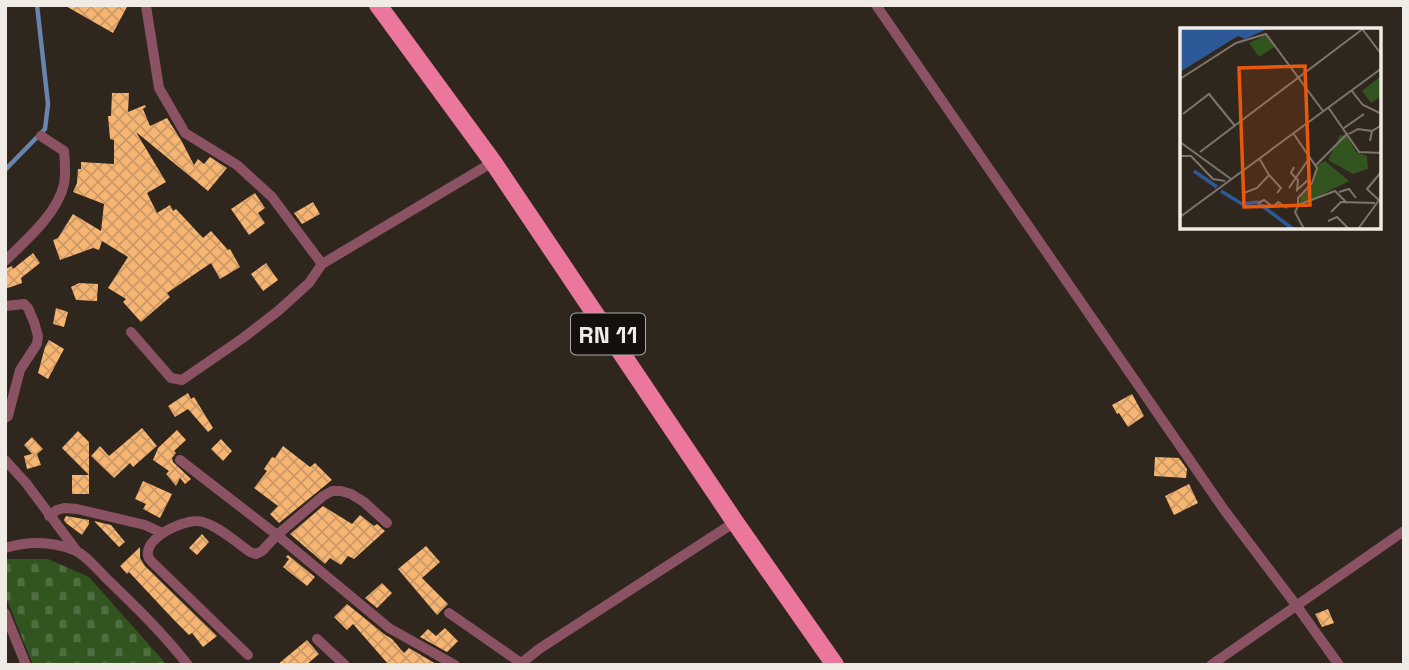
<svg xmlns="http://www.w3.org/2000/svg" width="1409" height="670" font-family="'Space Grotesk',sans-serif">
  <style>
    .cemetery { fill: url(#cemetery-stones) }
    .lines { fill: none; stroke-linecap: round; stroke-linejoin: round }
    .stream { stroke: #6885b0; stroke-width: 4.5 }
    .building { fill: url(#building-cross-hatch) }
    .street { stroke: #8a5262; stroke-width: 10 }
    .primary { stroke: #ec779c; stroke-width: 18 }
    .labels { text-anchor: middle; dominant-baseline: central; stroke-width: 7; stroke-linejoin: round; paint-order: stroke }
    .shield { fill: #14100c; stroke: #afa9a4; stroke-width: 2 }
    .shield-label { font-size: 24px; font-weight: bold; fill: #f1ebe5 }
    .inset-river { fill: none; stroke: #2e5999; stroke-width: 3.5 }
    .inset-road { fill: none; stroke: #7d756d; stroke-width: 2 }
    .view { fill: #e8590c; fill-opacity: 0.15; stroke: #e8590c; stroke-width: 3.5 }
    .inset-edge { fill: none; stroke: #f1ebe5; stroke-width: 3.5 }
  </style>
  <defs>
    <pattern id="cemetery-stones" width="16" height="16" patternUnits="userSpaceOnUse" patternTransform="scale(1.75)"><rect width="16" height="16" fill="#32541f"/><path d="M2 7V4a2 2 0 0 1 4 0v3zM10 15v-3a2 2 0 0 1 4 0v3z" fill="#506d3f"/></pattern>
    <pattern id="building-cross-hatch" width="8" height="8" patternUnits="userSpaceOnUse" patternTransform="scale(1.75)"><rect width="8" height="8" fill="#f7b572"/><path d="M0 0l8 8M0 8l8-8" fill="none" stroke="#cb9967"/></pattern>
  </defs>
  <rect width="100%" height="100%" fill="#2f261d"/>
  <path class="cemetery" d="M5,559H48L89,577L167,665H33L5,595Z"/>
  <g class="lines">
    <path class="stream" d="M5,170L45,129L48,104L37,5"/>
  </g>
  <path class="building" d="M64,5H128L113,33Z
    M112,93H129L128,112L145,105L146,107L143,109L150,126L167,118L181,140L194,165L198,159L204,164L210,157L227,168L208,191L136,132L166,182L147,193L157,213L170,205L173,211L176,209L203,238L211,231L228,250L230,249L240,267L220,279L211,263L167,293L170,297L141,322L123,302L126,299L108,288L128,257L102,241L99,250L93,248L60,260L53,240L58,238L73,214L101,231L104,204L73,192L77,183L78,169H81V162L114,164V140L110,139L108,116H111Z
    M255,193L265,208L258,213L265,223L249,235L231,209Z
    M313,202L320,214L302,224L294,213Z
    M33,253L40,263L21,278L22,283L5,289V269L12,266L13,269Z
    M266,263L278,280L263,291L251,274Z
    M79,283L98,284L97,301L76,300L71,287Z
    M56,308L68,312L64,327L53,324Z
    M49,340L64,349L48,379L38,373L45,347Z
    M188,393L191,399L194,397L213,428L208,432L188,409L175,417L168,406Z
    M1132,394L1144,416L1128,427L1119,413L1117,414L1112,405Z
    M142,428L157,446L133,467L130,463L114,478L91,456L100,446L109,456Z
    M177,430L186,440L174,451L176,453L172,458L173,462L191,479L185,484L180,478L176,486L166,474L169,471L153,460L158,448Z
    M78,431L89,442V494H72V475H89L62,448Z
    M32,437L43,449L37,454L41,465L27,469L24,456L32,454L24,445Z
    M221,439L232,451L223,461L211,449Z
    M283,446L310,467L315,463L332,480L279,523L270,514L278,506L254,488L267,471L264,469L272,457L275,458Z
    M1155,457L1179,458L1187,469L1186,478L1154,476Z
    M143,481L172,494L160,518L143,509L146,504L135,499Z
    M1189,484L1198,503L1174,515L1165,496Z
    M323,506L352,524L360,515L374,526L377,524L385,531L354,559L348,556L341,565L330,558L325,564L290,534Z
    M66,516L89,520V524L82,535L66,523L64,520Z
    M94,521L111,525L125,542L119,547Z
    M202,534L209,542L197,555L189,548Z
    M426,546L440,562L422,578L448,604L437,615L398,569Z
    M140,547V558L145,566L217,636L203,647L192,633L189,635L173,619L129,572L127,574L120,566Z
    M288,555L315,577L307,586L283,567L289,559L286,557Z
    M382,583L392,593L377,608L365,598Z
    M347,604L384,634L392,639L404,653L409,648L436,664L389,665L353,624L347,630L334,617Z
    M1328,609L1334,623L1322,627L1315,614Z
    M445,628L458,641L447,652L420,637L428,629L436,636Z
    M307,640L319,654L306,665H277Z"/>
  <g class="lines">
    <path class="street" d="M876,5L1225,511L1296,605L1339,665
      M146,6L159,88L185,133L237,165L272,197L322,264L493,162
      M5,261C26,240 58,213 64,184C66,173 65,161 64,151L41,136
      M5,306L24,304L28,308L34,322L38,336L37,344L20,370L8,416L5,418
      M131,332L171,378L182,380L243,338L278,311L309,283L322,264
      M5,460L26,483L76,550
      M180,460L277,535L389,628L455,665
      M49,516L57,510L64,508L77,509L145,525L162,533
      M5,548C28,541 51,541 74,550C86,555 97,569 106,578C135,606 163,633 188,665
      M5,613L26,665
      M449,613L521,663
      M317,639L345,665
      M248,655L152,562C149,559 147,556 148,552C149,535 188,517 203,522C218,526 237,543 250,552L256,554L262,551L277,535L323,496L332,491H341L351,494L364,502L387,523
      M519,665L539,649L735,522
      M1211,665L1404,531"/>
    <path class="primary" d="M378,5L493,162L735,522L835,665"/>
  </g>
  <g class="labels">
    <rect class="shield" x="571" y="313.5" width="74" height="41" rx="5"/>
    <g class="shield-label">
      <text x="608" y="334">RN 11</text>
    </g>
  </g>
  <g transform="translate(1180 28)">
    <rect width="201" height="201" fill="#2f261d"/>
    <path d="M86,7L96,18L79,29L69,15ZM160,107L167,108L176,124L187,128L188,141L173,146L148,132ZM145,133L169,153L119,178L121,168L133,156L138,137Z" fill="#32541f"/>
    <path d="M201,48V68L191,75L182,63Z" fill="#32541f"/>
    <path d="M0,0H89L65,11L58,8L0,44Z" fill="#2e5999"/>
    <path class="inset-river" d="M14,143L37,159M41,163L62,176L77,174L113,201"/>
    <path class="inset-road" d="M183,2L202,27M0,51L56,15L86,6L143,83M171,62L183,77L202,86M148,79L179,124L202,125M3,86L29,66L55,98M164,100L184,86M113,105L137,140L132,155L118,170V177L155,163L167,175M169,106L178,101L192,103M190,113L192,103L202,97M0,114L51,151M20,124L184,0M0,128H11L33,151L45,153M136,137L168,105M114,139L111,145L118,152L117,162L128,152M202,143L187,161L202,175M89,147L101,160L97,165M109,160L130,129M159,164L169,161L176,170M64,165L77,160L89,147L79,130M78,175L84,172L93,179L98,174L107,180M118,178L115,184L124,201M151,184L161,174L195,175M0,189L202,40M148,193L157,189L169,201M178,201L202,168"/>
    <path class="view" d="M125,38L130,177L64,179L59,40Z"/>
    <rect width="201" height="201" class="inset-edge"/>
  </g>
  <rect width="1409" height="670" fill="none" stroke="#f1ebe5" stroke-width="14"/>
</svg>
